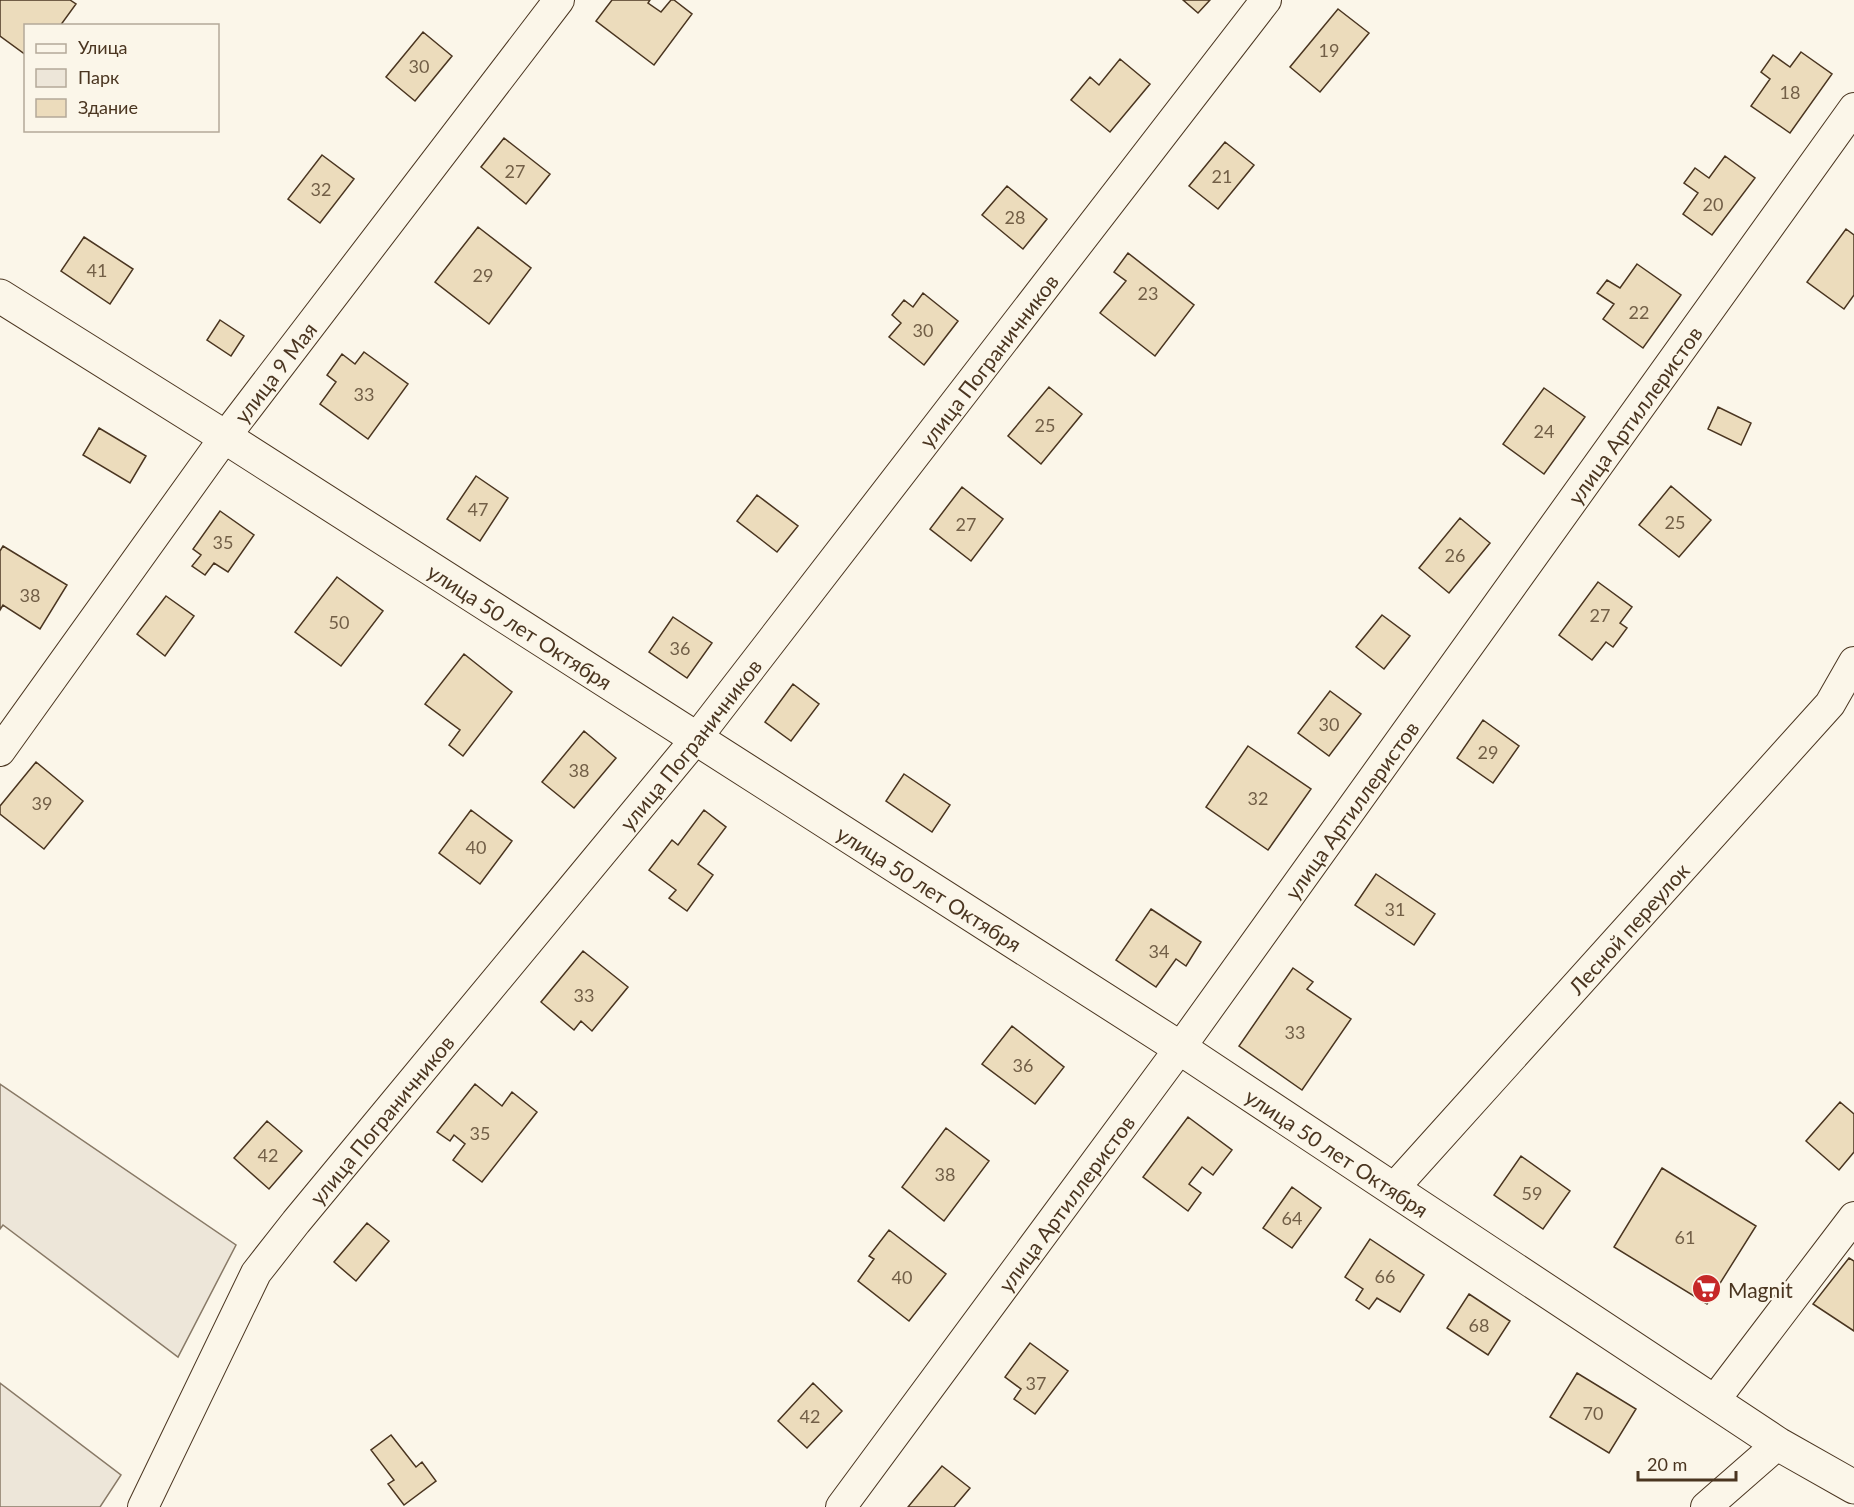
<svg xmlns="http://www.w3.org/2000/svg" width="1854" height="1507" font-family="Lato,sans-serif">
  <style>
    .green { fill: #ede6d9; stroke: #887966; stroke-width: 1.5 }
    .building { fill: #ecdcbc; stroke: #4a3520; stroke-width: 1.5 }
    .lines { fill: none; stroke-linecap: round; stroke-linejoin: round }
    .minor-casing { stroke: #4a3520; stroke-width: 32 }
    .tertiary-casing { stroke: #4a3520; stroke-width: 35 }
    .minor { stroke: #fbf6e9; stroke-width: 30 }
    .tertiary { stroke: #fbf6e9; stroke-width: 33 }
    .labels { text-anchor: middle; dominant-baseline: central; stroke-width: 4.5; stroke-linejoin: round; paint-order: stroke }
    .number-label { font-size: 18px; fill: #725f47 }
    .street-label { font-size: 21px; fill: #4a3520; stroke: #fbf6e9 }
    .poi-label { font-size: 21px; fill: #4a3520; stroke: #fbf6e9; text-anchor: start }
  </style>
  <rect width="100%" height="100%" fill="#fbf6e9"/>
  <path class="green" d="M0,1084L236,1245L178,1357L3,1225L0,1229Z
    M0,1383L121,1475L100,1507H0Z"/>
  <path class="building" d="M0,0H70L76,4L60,26H26V55L0,36Z
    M612,0H650L648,3L661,12L671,0H674L692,14L654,65L596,21Z
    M1183,0H1210L1198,13Z
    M1338,9L1369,33L1320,92L1290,67Z
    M423,32L452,56L415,101L386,77Z
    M1801,52L1832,74L1790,133L1751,106L1770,79L1761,72L1773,55L1790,67Z
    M1120,59L1150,84L1110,132L1071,100L1090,77L1099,85Z
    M504,138L550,174L526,204L481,167Z
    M1225,142L1254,165L1218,209L1189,186Z
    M322,155L354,179L320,223L288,199Z
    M1725,156L1755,178L1712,235L1683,214L1698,193L1684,183L1695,168L1709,178Z
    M1007,186L1047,219L1023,249L982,215Z
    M478,227L531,268L489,324L435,282Z
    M1846,229L1854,235V295L1844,309L1807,282Z
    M84,237L133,269L110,304L61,271Z
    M1128,253L1194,305L1155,356L1100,313L1126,281L1114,272Z
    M1637,264L1681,295L1643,348L1603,319L1614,304L1597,293L1607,280L1620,288Z
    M923,293L958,321L924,365L889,337L901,323L892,315L904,300L913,307Z
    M220,320L244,336L231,356L207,340Z
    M364,352L408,384L368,439L320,404L336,382L327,375L342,354L355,364Z
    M1049,387L1082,414L1041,464L1008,436Z
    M1544,388L1585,417L1544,474L1503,444Z
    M1718,407L1751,423L1741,445L1708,429Z
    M99,428L146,456L130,483L83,455Z
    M476,476L508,498L480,541L447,519Z
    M1671,486L1711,520L1679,557L1639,525Z
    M962,487L1003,519L971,561L930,529Z
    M757,495L798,526L777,552L737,521Z
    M220,511L254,535L228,572L214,563L205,575L192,566L201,555L193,549Z
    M1460,518L1490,543L1449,593L1419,568Z
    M3,546L67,585L40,629L3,605L0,610V551Z
    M337,577L383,611L341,666L295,632Z
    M1598,582L1632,607L1620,623L1627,628L1613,647L1606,642L1592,660L1559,635Z
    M166,596L194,616L165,656L137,634Z
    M1382,615L1410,636L1384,669L1356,647Z
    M673,617L712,643L687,678L649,652Z
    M464,654L512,692L463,756L449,745L460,730L425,704Z
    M793,684L819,704L791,741L765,722Z
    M1330,691L1361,714L1329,756L1298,733Z
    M1483,720L1519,746L1493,783L1457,758Z
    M584,731L616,758L574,808L542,782Z
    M1248,746L1311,789L1268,850L1206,807Z
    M36,762L83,801L44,849L0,814V806Z
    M904,774L950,805L932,832L886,801Z
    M471,810L512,841L480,884L439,853Z
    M704,810L726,827L698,864L713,875L687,911L669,898L676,890L649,870L672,840L678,845Z
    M1376,874L1435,914L1414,945L1355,905Z
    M1151,909L1201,942L1186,966L1176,959L1156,987L1116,960Z
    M583,951L628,987L592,1031L581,1021L574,1030L541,1002Z
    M1293,968L1313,982L1307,989L1351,1019L1302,1090L1239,1046Z
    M1012,1026L1064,1067L1035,1104L982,1064Z
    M475,1084L502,1106L512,1092L537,1112L482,1182L453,1160L465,1144L454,1135L450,1141L437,1132Z
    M1840,1102L1854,1114V1152L1839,1170L1806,1141Z
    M1188,1117L1232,1150L1213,1175L1202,1167L1189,1184L1201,1193L1188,1211L1143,1177Z
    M267,1121L302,1151L269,1189L234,1158Z
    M946,1128L989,1161L944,1221L902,1187Z
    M1521,1156L1570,1191L1543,1229L1494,1195Z
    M1662,1168L1756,1226L1707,1304L1614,1247Z
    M1292,1187L1321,1208L1292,1248L1263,1228Z
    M367,1223L389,1241L356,1281L334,1262Z
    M889,1230L946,1274L909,1321L858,1281L874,1259L869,1256Z
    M1370,1239L1424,1275L1400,1312L1377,1298L1369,1309L1356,1300L1363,1289L1345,1277Z
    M1849,1258L1854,1261V1331L1813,1304Z
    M1469,1294L1510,1321L1488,1355L1447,1328Z
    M1030,1343L1068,1371L1035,1414L1014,1399L1021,1389L1005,1377Z
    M1577,1373L1636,1409L1609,1453L1550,1417Z
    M813,1383L842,1411L807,1448L778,1421Z
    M391,1435L416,1467L422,1462L436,1481L404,1505L388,1484L394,1480L371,1450Z
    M942,1466L970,1488L954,1507H908Z"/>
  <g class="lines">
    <defs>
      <g id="minor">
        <path id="s1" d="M0,751L225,437L559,0"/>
        <path id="s2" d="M1394,1188L1830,704L1854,662"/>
        <path d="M1714,1401L1854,1217"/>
        <path id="s3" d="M143,1507L256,1273L296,1222L695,740L1266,0"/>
        <path id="s4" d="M841,1507L1180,1048L1854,108"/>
        <path d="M1706,1507L1778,1444"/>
      </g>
      <g id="tertiary">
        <path id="s5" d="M0,296L225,437L1180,1048L1778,1444L1854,1487"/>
      </g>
    </defs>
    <use href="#minor" class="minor-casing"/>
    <use href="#tertiary" class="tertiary-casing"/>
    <use href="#minor" class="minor"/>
    <use href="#tertiary" class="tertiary"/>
  </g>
  <defs>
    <symbol id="supermarket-disc" viewBox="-11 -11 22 22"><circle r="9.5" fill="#c62828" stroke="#fbf6e9"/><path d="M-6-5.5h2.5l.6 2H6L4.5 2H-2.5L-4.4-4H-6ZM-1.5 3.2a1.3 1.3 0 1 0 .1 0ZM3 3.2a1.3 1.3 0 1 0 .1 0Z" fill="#fff"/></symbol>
  </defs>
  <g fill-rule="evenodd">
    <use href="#supermarket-disc" x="1690" y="1272" width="33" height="33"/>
  </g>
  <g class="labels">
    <g class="number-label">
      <text x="1329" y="50">19</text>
      <text x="419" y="66">30</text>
      <text x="1790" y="92">18</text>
      <text x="515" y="171">27</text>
      <text x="1222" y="176">21</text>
      <text x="321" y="189">32</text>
      <text x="1713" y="204">20</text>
      <text x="1015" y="217">28</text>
      <text x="97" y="270">41</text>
      <text x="483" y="275">29</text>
      <text x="1148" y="293">23</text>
      <text x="1639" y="312">22</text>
      <text x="923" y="330">30</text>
      <text x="364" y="394">33</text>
      <text x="1045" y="425">25</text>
      <text x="1544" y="431">24</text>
      <text x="478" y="509">47</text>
      <text x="1675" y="522">25</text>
      <text x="966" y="524">27</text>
      <text x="223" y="542">35</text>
      <text x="1455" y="555">26</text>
      <text x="30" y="595">38</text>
      <text x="1600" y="615">27</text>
      <text x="339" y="622">50</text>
      <text x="680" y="648">36</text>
      <text x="1329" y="724">30</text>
      <text x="1488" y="752">29</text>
      <text x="579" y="770">38</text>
      <text x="1258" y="798">32</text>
      <text x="42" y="803">39</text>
      <text x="476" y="847">40</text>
      <text x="1395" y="909">31</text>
      <text x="1159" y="951">34</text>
      <text x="584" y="995">33</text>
      <text x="1295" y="1032">33</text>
      <text x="1023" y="1065">36</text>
      <text x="480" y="1133">35</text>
      <text x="268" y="1155">42</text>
      <text x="945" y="1174">38</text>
      <text x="1532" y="1193">59</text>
      <text x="1292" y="1218">64</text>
      <text x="1685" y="1237">61</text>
      <text x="1385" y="1276">66</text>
      <text x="902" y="1277">40</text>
      <text x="1479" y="1325">68</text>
      <text x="1036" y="1383">37</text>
      <text x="1593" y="1413">70</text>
      <text x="810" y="1416">42</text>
    </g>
    <g class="street-label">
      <text stroke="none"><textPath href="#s3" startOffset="1430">улица Пограничников</textPath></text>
      <text stroke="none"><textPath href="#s1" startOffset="468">улица 9 Мая</textPath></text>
      <text stroke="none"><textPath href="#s4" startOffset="1350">улица Артиллеристов</textPath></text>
      <text stroke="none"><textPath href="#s5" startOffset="616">улица 50 лет Октября</textPath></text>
      <text stroke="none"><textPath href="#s3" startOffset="944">улица Пограничников</textPath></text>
      <text stroke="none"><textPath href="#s4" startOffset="864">улица Артиллеристов</textPath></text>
      <text stroke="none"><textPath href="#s5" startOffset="1102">улица 50 лет Октября</textPath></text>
      <text stroke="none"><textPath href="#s2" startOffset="350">Лесной переулок</textPath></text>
      <text stroke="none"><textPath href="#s3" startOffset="458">улица Пограничников</textPath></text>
      <text stroke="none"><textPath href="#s5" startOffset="1588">улица 50 лет Октября</textPath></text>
      <text stroke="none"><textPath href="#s4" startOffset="378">улица Артиллеристов</textPath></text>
    </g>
    <g class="poi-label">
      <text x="1728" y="1289">Magnit</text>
    </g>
  </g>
  <rect x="24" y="24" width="195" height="108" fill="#fbf6e9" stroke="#b4a999" stroke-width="1.5"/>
  <rect x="36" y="44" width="30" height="9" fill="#fbf6e9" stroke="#b4a999" stroke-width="1.5"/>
  <text x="78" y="54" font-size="18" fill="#4a3520">Улица</text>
  <rect x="36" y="69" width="30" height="18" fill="#ede6d9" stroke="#b4a999" stroke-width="1.5"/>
  <text x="78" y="84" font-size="18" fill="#4a3520">Парк</text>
  <rect x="36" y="99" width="30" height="18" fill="#ecdcbc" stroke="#b4a999" stroke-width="1.5"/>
  <text x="78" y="114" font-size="18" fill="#4a3520">Здание</text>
  <path d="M1638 1471v9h98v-9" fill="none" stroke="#4a3520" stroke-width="3"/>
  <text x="1647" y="1471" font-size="18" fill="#4a3520" stroke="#fbf6e9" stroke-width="4.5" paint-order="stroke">20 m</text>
</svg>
